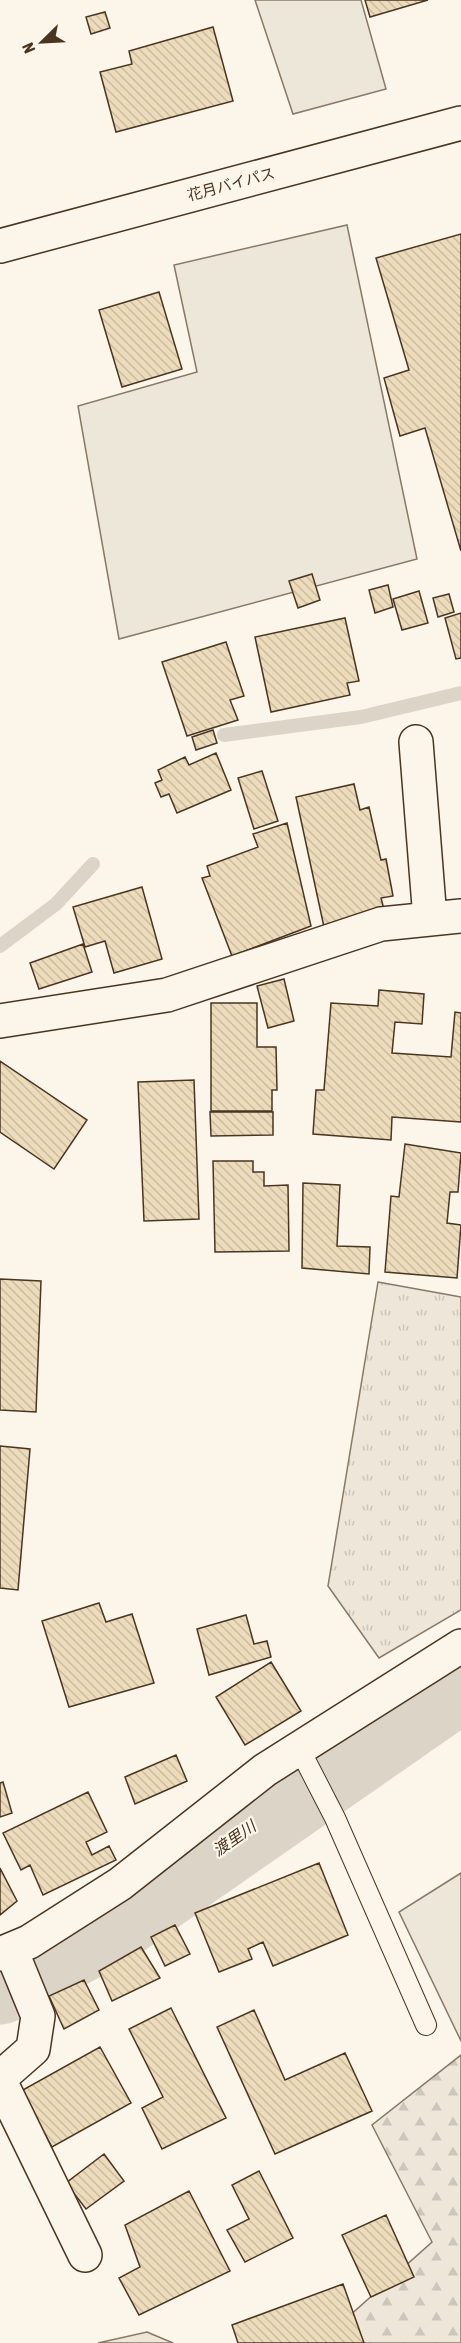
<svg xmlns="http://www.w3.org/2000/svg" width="461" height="2343" font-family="'Asap Condensed','Noto Sans JP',sans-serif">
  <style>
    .grass { fill: url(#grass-tufts); stroke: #887966; stroke-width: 1.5 }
    .forest { fill: url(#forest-firs); stroke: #887966; stroke-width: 1.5 }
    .parking { fill: #ede7d9; stroke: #887966; stroke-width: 1.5 }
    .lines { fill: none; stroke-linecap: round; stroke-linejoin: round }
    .stream { stroke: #dcd4c6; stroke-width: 14 }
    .river { stroke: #dcd4c6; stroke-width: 81 }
    .building { fill: url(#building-back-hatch); stroke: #4a3520; stroke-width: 1.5 }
    .service-casing { stroke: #4a3520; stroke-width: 22 }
    .minor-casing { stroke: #4a3520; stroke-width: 36 }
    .tertiary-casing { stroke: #4a3520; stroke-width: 36 }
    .trunk-casing { stroke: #4a3520; stroke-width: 36 }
    .service { stroke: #fbf6e9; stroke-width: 20 }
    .minor { stroke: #fbf6e9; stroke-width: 33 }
    .tertiary { stroke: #fbf6e9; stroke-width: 33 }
    .trunk { stroke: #fbf6e9; stroke-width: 33 }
    .labels { text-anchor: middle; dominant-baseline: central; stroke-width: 4.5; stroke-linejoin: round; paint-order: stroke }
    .street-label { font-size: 15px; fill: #4a3520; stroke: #fbf6e9 }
    .water-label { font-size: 16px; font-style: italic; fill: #4a3520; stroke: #fbf6e9 }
  </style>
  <defs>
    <pattern id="grass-tufts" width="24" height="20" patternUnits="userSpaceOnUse" patternTransform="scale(1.5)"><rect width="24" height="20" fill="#ede6d9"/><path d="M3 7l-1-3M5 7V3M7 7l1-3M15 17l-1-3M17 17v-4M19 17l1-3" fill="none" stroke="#cdc6ba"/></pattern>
    <pattern id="forest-firs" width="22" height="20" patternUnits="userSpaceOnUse" patternTransform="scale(1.5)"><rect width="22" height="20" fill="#ede6d9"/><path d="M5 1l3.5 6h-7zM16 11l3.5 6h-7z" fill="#cdc6ba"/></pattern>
    <pattern id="building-back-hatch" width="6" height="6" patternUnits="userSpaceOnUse" patternTransform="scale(1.5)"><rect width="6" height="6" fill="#ecdcbc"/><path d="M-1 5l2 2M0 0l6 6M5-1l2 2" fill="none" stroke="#ccbda1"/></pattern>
  </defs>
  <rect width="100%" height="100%" fill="#fbf6e9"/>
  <path class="grass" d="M378,1282L461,1297V1610L379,1658L328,1586Z"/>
  <path class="forest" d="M461,2055V2343H319L432,2242L372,2125Z
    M147,2332L173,2343H98Z"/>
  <path class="parking" d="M255,0H361L386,89L293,114Z
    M347,225L417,559L119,639L78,406L197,372L174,265Z
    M461,1873V2041L399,1912Z"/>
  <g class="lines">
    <path class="stream" d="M224,735L361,717L461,693
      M0,946L56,904L93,864"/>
    <path class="river" d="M0,1984L103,1930L461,1681"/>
  </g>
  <path class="building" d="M365,0H428L370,17Z
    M105,12L110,28L91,34L86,17Z
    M213,27L233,101L116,132L100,72L132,64L129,51Z
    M461,234V551L425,428L400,436L384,378L409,370L376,258Z
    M159,292L182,369L122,387L99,310Z
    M312,574L320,600L298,608L289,581Z
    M388,585L393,607L375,613L369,590Z
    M419,591L428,623L402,630L393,599Z
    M449,594L454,612L438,617L433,598Z
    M461,613V658L456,659L445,618Z
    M345,618L359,681L347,683L350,695L271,712L255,637Z
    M226,642L244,696L230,700L238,720L187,736L162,662Z
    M213,730L217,743L196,750L192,737Z
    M216,753L231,790L177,813L169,794L161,797L155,783L162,780L158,770L185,757L189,765Z
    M262,771L278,821L254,829L238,778Z
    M354,784L360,810L369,807L381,860L386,859L393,896L381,898L385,913L324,927L296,797Z
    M287,823L311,926L232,956L202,878L210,876L207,866L258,847L253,834Z
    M142,887L162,959L114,973L105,941L85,947L73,907Z
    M83,944L92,972L39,989L30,963Z
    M284,979L294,1021L268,1028L257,986Z
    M379,990L424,994L422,1024L395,1022L392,1053L451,1057L455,1012L461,1013V1122L392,1117L391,1140L313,1134L316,1090H324L331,1003L378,1006Z
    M211,1003H257V1047H276L277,1090H272V1111H211Z
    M0,1061L87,1120L54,1169L0,1132Z
    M194,1080L199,1219L144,1221L138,1082Z
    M210,1112H273V1135L211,1136Z
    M405,1144L461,1153L458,1192H450L447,1223L461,1225L457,1278L385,1272L391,1196L399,1197Z
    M213,1161H253V1172H264V1186L288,1185L289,1251L215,1252Z
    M303,1183L340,1185L337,1246L370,1247L369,1274L302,1268Z
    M0,1279L41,1281L36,1412L0,1410Z
    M0,1446L30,1449L18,1590L0,1588Z
    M99,1603L106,1622L132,1614L154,1683L69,1707L42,1621Z
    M246,1615L254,1644L267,1641L271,1657L209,1675L197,1629Z
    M271,1662L301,1711L245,1745L216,1697Z
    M176,1755L187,1781L135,1804L125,1777Z
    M3,1782L12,1813L0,1817V1783Z
    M88,1792L107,1832L86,1842L92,1855L109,1846L116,1860L43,1895L30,1865L21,1870L3,1833Z
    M319,1863L348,1935L273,1966L263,1942L248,1949L252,1959L219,1972L195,1913Z
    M0,1868L17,1901L0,1915Z
    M175,1925L190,1954L165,1966L151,1937Z
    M141,1947L160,1978L112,2001L99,1971Z
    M84,1980L99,2010L64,2029L49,1996Z
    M171,2008L226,2118L162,2149L142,2108L163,2097L129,2029Z
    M254,2010L285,2080L345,2053L372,2111L275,2154L217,2027Z
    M100,2047L131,2103L52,2147L21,2091Z
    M104,2154L124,2181L86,2209L66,2183Z
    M259,2171L293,2238L245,2262L227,2230L249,2219L232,2185Z
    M189,2191L230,2271L139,2315L119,2278L140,2267L125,2225Z
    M386,2215L414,2277L371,2297L342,2235Z
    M343,2284L364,2343H238L232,2325Z"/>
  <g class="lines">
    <defs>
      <path id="service" d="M299,1748L335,1818L426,2025"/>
      <path id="minor" d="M416,742L430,919
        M0,1021L167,995L381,924L461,916
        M0,2078L33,2049L38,2016L11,1950
        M0,2081L85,2255"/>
      <path id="tertiary" d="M0,1954L29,1942L120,1884L265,1770L461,1646"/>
      <path id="trunk" d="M0,246L461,123"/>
    </defs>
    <use href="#service" class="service-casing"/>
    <use href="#minor" class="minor-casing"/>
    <use href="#tertiary" class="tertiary-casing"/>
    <use href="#trunk" class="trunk-casing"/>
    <use href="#service" class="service"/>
    <use href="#minor" class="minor"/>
    <use href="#tertiary" class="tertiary"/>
    <use href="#trunk" class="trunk"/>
  </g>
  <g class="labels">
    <g class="street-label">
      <text transform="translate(231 184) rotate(-15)">花月バイパス</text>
    </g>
    <g class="water-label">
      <text transform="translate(234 1838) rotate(-35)">渡里川</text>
    </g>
  </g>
  <g transform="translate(42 42) rotate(246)" stroke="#fbf6e9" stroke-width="4.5" paint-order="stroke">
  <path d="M0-4.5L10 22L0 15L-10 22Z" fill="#4a3520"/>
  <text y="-9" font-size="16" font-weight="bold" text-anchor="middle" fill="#4a3520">N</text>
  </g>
</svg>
